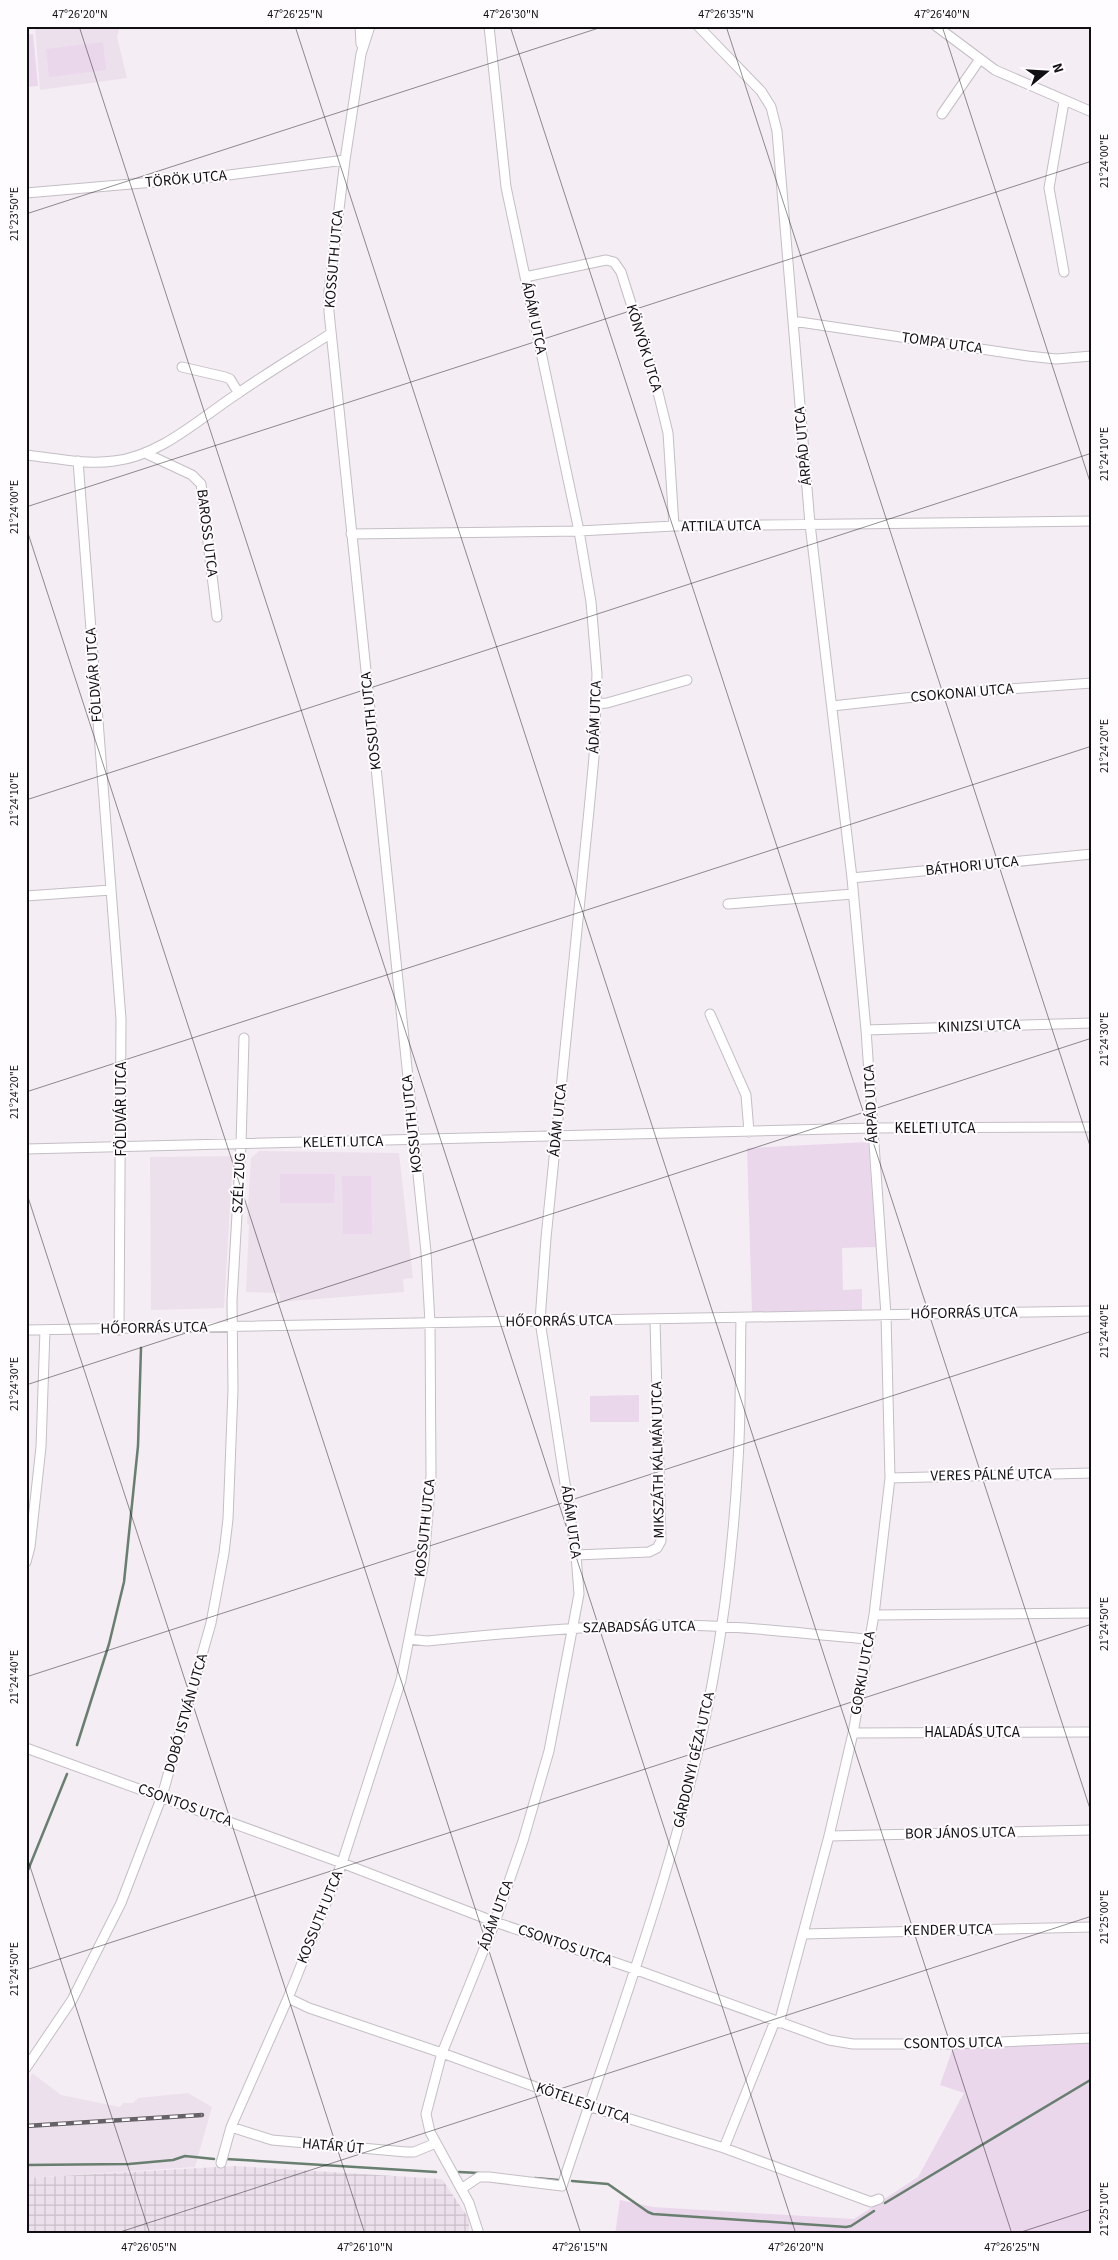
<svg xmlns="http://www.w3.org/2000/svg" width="1118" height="2260" font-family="'Source Sans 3',sans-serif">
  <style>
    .built { fill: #ece0ec }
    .industrial { fill: url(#industrial-grid) }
    .green { fill: #ebd7ec }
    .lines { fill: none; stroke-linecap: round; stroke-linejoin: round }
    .stream { stroke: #687e6f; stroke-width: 2.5 }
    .street-casing { stroke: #c4bec5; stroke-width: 11 }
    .street { stroke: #fff; stroke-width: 9 }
    .rail-casing { stroke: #656166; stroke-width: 4.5 }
    .rail { stroke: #fffcff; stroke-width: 2.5; stroke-dasharray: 8; stroke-linecap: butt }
    .ticks { fill: none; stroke: #110f12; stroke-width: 1; stroke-opacity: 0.45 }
    .labels { text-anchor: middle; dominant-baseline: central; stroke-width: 4; stroke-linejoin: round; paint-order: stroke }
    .street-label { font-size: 15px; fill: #110f12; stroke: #fffcff }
    .neatline { fill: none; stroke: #110f12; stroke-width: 2 }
    .ticks-label { font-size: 12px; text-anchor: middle; fill: #110f12 }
  </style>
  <defs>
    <pattern id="industrial-grid" width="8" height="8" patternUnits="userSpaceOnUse" patternTransform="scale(1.25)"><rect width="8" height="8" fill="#ece0ec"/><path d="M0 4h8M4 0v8" fill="none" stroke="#c9bfc9"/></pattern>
  </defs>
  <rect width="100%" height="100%" fill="#f4edf4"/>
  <path class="built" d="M35,26H120L117,37L127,78L40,90Z
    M259,1151L399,1153L413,1278L403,1279L404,1292L280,1302L279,1293L246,1292L249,1225L247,1224L251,1158Z
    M233,1156L224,1308L151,1310L150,1157Z
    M32,2073L61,2095L120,2107L123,2103H133L138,2098L188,2093L212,2107L195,2167L26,2178V2092Z"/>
  <path class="industrial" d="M235,2166L442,2179L469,2219V2234H26V2178Z"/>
  <path class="green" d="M33,34L38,86L26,87V35Z
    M103,42L106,70L49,77L46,49Z
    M868,1142L876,1247L842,1248L843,1290L862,1289V1310L752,1312L747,1148Z
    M280,1174H335L334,1203H280Z
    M342,1176H371L372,1234H343Z
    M639,1395V1422H590V1396Z
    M1092,2034V2234H615L620,2200L653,2207L854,2219L918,2177L964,2093L940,2085L956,2039Z"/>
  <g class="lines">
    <path class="stream" d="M77,1745L109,1644L124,1582L138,1446L141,1348
      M26,1875L67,1774
      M226,2159L436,2172
      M26,2165L129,2164L173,2160L185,2156L214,2159
      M459,2172L479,2173
      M535,2178L558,2180
      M572,2181L608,2184L648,2212L653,2214L846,2227L851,2226L874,2211
      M885,2203L1092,2079"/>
    <defs>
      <path id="street" d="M360,26L361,44
        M698,26L761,91L771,107L777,131L810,524L852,878L866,1030L886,1315L890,1478L874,1615L853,1733L829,1836L779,2023
        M936,26L995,70L1092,112
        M1064,102L1049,188L1064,272
        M942,114L980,59
        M26,193L213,177L345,160
        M525,277L606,260L614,262L621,272L654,376L668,433L674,526
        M793,321L1028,356L1056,359L1092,356
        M182,367L225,377L230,379L238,392
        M145,453L192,475L201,484L217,617
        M26,455C55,458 85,465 114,461C160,456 199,419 237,394C267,373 299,354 330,334
        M78,461L121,1019L119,1330
        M351,534L579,531L674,526L1092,521
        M595,704L607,703L687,680
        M832,706L951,693L1092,683
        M852,878L1092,854
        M26,896L111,890
        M728,904L853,894
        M710,1014L746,1095L749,1132
        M866,1030L1092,1023
        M26,1149L872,1128L1092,1127
        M26,1330L1092,1311
        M890,1478L1092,1473
        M576,1555L649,1552L657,1548L661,1541L655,1320
        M26,1562L30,1547L41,1447L45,1330
        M874,1615L1092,1613
        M409,1639L427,1641C509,1633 590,1625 673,1625C738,1625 804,1634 869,1639
        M853,1733L1092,1732
        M26,1748L342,1863L495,1922L634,1969L829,2040L853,2044H951L1092,2038
        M829,1836L1092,1830
        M804,1934L1092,1927
        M288,1998L309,2008L442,2053L588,2106L724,2148L871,2202L879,2199
        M26,2068L72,2000L121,1903L162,1796L211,1623L224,1553L228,1519L233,1390L232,1301L241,1145L244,1038
        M231,2127L272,2140L406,2152H414L436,2143
        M724,2148L775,2021
        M221,2163L231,2127L288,1998L342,1863L401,1680L424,1561L431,1476L430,1323L426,1252L329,312V291L345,160L361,54L370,26
        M461,2189L479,2177H489L562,2186C617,2019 681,1853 713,1679C726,1608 734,1534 738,1461C741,1414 740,1366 741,1318
        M479,2234L469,2203L430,2132L426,2114L442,2053L495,1922L523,1841L549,1751L579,1594L576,1555L540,1321L546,1238L589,810L594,757L597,674L591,602L579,531L506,187L489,26"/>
    </defs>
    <use href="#street" class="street-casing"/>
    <use href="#street" class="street"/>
    <defs>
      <path id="rail" d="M26,2126L202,2115"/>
    </defs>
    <use href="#rail" class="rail-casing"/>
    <use href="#rail" class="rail"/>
  </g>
  <path class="ticks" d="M79,26L796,2234M295,26L1012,2234M510,26L1092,1815M726,26L1092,1152M942,26L1092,488M26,214L605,26M26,507L1092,161M26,527L581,2234M26,800L1092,453M26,1092L1092,746M26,1191L365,2234M26,1385L1092,1038M26,1677L1092,1331M26,1854L150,2234M26,1970L1092,1624M114,2234L1092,1916M1015,2234L1092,2209"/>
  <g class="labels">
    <g class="street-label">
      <text transform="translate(186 179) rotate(-5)">TÖRÖK UTCA</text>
      <text transform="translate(334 259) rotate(-85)">KOSSUTH UTCA</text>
      <text transform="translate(534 318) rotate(78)">ÁDÁM UTCA</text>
      <text transform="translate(942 343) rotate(8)">TOMPA UTCA</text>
      <text transform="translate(644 348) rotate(73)">KÖNYÖK UTCA</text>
      <text transform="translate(803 446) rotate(-95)">ÁRPÁD UTCA</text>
      <text transform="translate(721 526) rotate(-1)">ATTILA UTCA</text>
      <text transform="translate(207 533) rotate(83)">BAROSS UTCA</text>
      <text transform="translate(94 675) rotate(-94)">FÖLDVÁR UTCA</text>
      <text transform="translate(962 693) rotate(-5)">CSOKONAI UTCA</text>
      <text transform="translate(595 717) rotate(-88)">ÁDÁM UTCA</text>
      <text transform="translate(371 721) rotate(-96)">KOSSUTH UTCA</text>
      <text transform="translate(972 866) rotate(-6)">BÁTHORI UTCA</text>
      <text transform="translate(979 1026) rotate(-2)">KINIZSI UTCA</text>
      <text transform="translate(871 1104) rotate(-93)">ÁRPÁD UTCA</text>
      <text transform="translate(121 1109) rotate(-90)">FÖLDVÁR UTCA</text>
      <text transform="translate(558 1120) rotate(-84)">ÁDÁM UTCA</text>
      <text transform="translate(412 1124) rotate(-96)">KOSSUTH UTCA</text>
      <text x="935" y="1128">KELETI UTCA</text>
      <text transform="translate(343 1142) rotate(-1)">KELETI UTCA</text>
      <text transform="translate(239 1183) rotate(-87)">SZÉL ZUG</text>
      <text transform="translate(964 1313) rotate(-1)">HŐFORRÁS UTCA</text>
      <text transform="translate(559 1321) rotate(-1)">HŐFORRÁS UTCA</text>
      <text transform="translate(154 1328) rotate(-1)">HŐFORRÁS UTCA</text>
      <text transform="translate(658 1460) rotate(-91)">MIKSZÁTH KÁLMÁN UTCA</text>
      <text transform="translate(991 1475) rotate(-1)">VERES PÁLNÉ UTCA</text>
      <text transform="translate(571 1522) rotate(82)">ÁDÁM UTCA</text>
      <text transform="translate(425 1528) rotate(-84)">KOSSUTH UTCA</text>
      <text transform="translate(639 1627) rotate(-1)">SZABADSÁG UTCA</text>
      <text transform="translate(863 1673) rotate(-80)">GORKIJ UTCA</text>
      <text transform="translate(186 1713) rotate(-74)">DOBÓ ISTVÁN UTCA</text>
      <text x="972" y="1732">HALADÁS UTCA</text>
      <text transform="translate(694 1760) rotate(-77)">GÁRDONYI GÉZA UTCA</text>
      <text transform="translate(185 1805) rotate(20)">CSONTOS UTCA</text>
      <text transform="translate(960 1833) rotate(-1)">BOR JÁNOS UTCA</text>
      <text transform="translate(496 1915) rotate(-70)">ÁDÁM UTCA</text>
      <text transform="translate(320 1917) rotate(-68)">KOSSUTH UTCA</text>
      <text transform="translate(948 1930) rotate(-1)">KENDER UTCA</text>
      <text transform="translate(565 1945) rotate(19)">CSONTOS UTCA</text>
      <text transform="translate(953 2043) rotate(-1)">CSONTOS UTCA</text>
      <text transform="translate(583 2103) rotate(19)">KÖTELESI UTCA</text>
      <text transform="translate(333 2146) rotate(5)">HATÁR ÚT</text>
    </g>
  </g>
  <rect width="1118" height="2260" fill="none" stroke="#fffcff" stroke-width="55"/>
  <g transform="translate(1046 72) rotate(72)" stroke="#fffcff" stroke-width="4" paint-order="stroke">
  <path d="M0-4L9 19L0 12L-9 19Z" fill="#110f12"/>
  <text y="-8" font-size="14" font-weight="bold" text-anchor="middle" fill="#110f12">N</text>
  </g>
  <rect x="28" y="28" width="1062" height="2204" class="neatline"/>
  <g class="ticks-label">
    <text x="80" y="18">47°26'20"N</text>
    <text x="295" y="18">47°26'25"N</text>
    <text x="511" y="18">47°26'30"N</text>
    <text x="726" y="18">47°26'35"N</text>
    <text x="942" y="18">47°26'40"N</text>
    <text transform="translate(1104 161) rotate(-90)" y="4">21°24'00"E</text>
    <text transform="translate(14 214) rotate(-90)" y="4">21°23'50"E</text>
    <text transform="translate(1104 454) rotate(-90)" y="4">21°24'10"E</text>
    <text transform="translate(14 507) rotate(-90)" y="4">21°24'00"E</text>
    <text transform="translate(1104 746) rotate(-90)" y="4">21°24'20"E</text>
    <text transform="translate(14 799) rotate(-90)" y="4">21°24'10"E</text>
    <text transform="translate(1104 1039) rotate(-90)" y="4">21°24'30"E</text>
    <text transform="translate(14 1092) rotate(-90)" y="4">21°24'20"E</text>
    <text transform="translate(1104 1331) rotate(-90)" y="4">21°24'40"E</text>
    <text transform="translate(14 1384) rotate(-90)" y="4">21°24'30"E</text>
    <text transform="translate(1104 1624) rotate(-90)" y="4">21°24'50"E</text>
    <text transform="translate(14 1677) rotate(-90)" y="4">21°24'40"E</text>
    <text transform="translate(1104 1917) rotate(-90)" y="4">21°25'00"E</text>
    <text transform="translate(14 1969) rotate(-90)" y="4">21°24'50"E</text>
    <text transform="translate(1104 2209) rotate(-90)" y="4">21°25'10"E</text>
    <text x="149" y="2251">47°26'05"N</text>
    <text x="365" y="2251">47°26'10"N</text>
    <text x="580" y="2251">47°26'15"N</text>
    <text x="796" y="2251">47°26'20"N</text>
    <text x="1012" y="2251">47°26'25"N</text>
  </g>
</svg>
